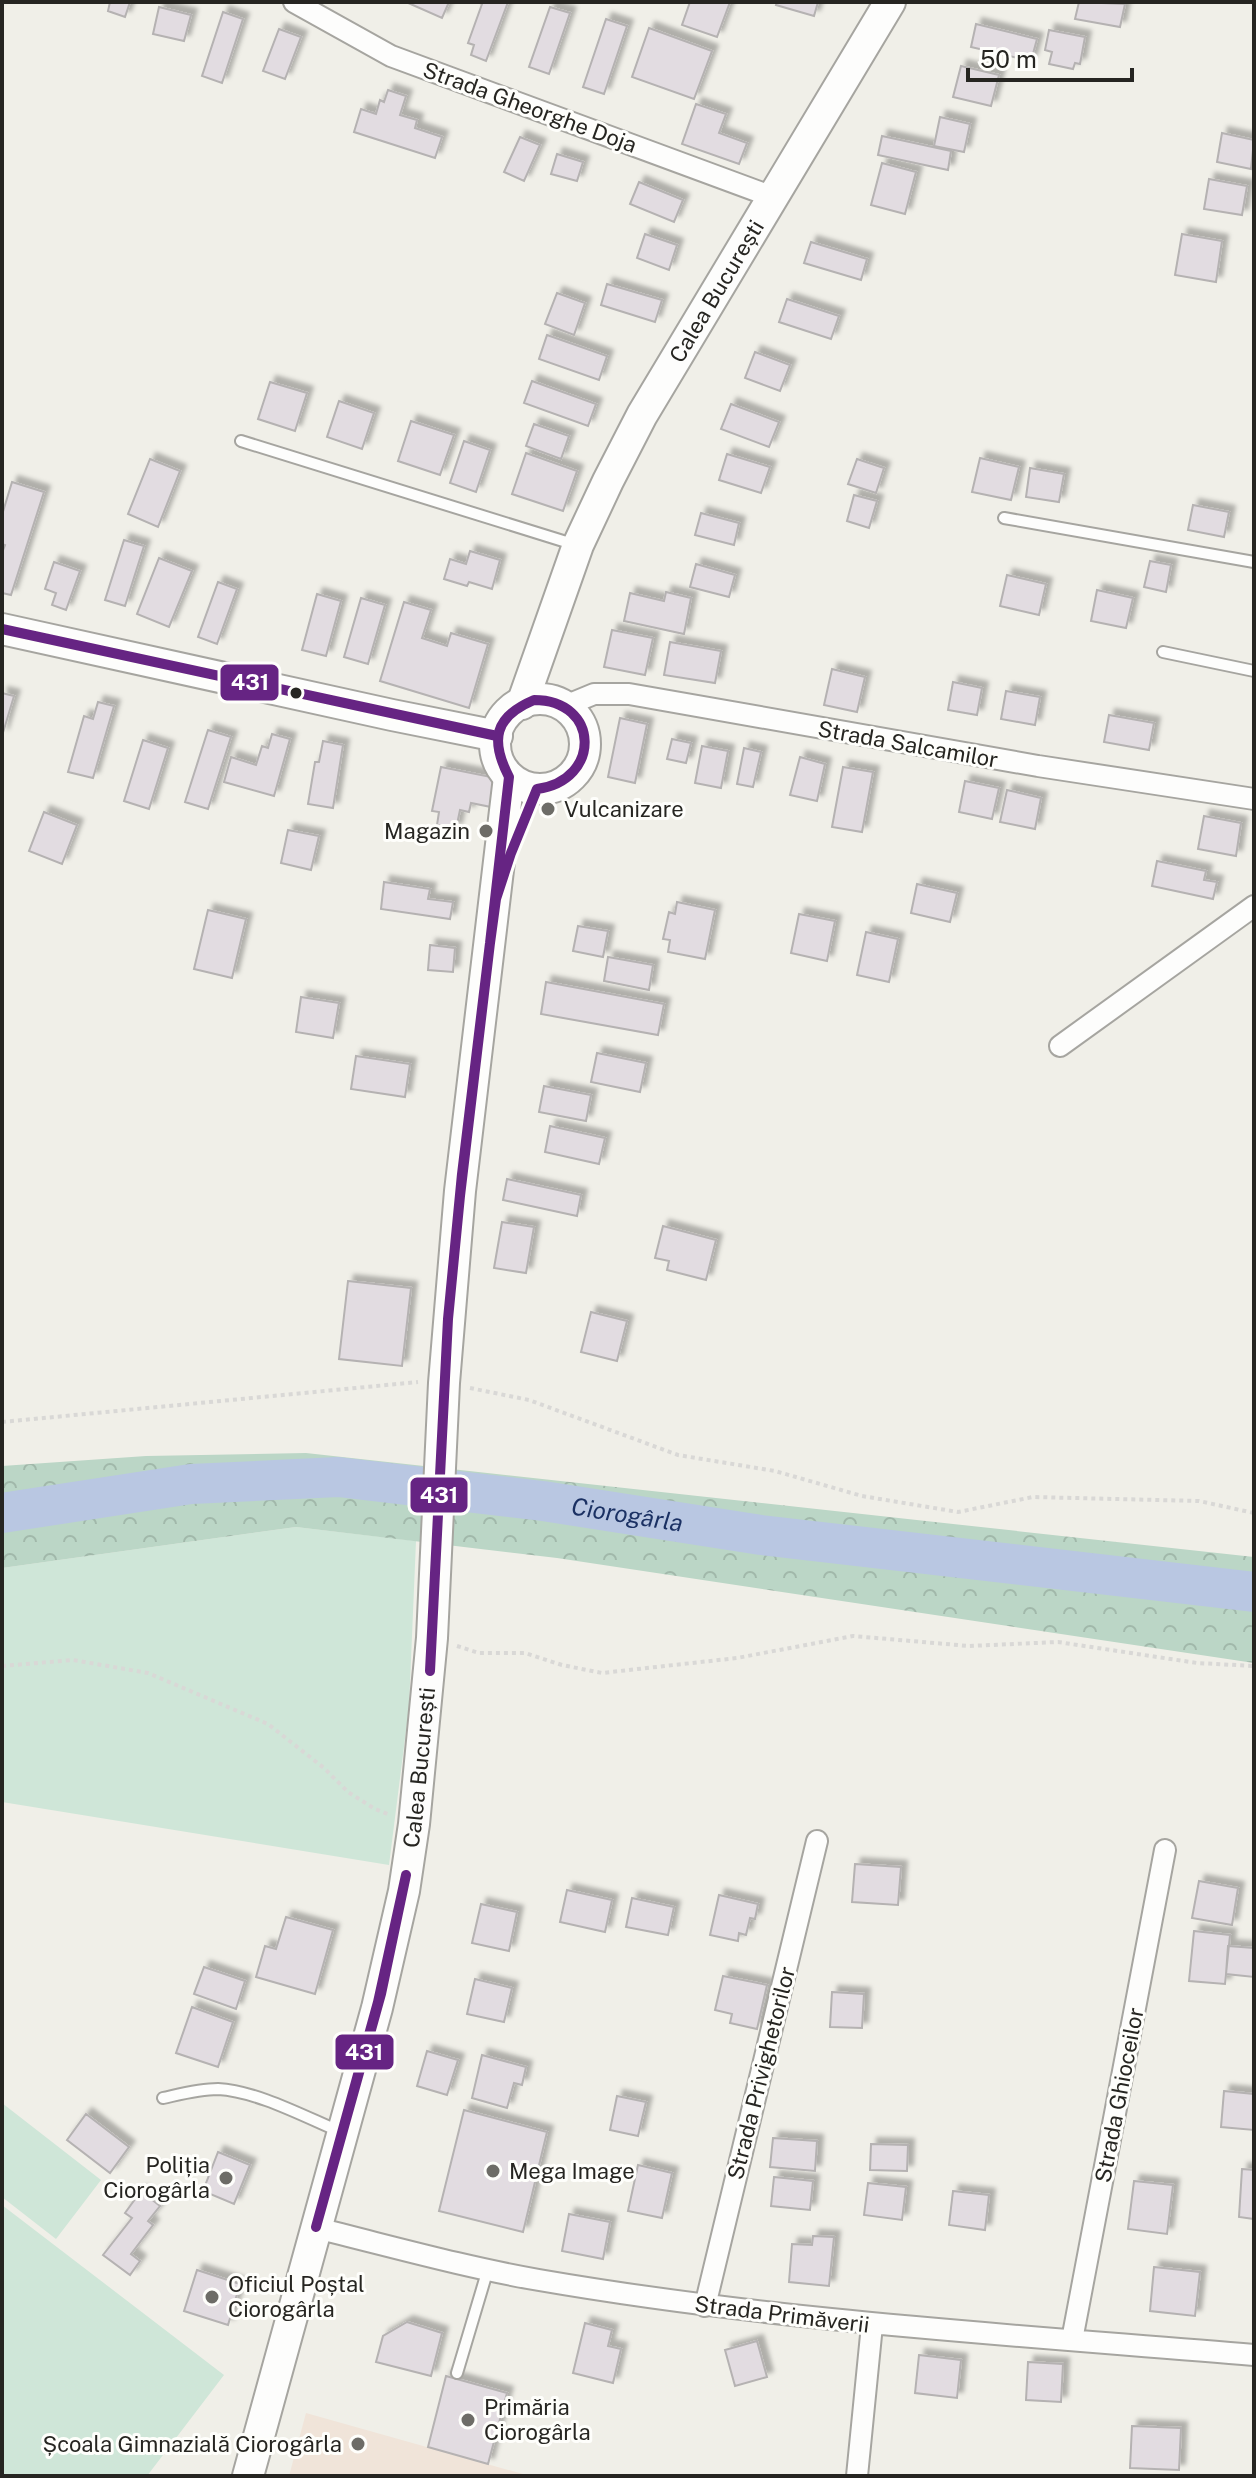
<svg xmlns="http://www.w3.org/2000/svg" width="1256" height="2478" font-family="'Public Sans',sans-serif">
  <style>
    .education { fill: #f0e4d9 }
    .green { fill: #cfe6d8 }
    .forest { fill: url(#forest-crowns) }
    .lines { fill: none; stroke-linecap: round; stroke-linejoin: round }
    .river { stroke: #b9c7e2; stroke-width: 40 }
    .building { fill: #e2dce1; stroke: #b5b2b2; stroke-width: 2; filter: url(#shadow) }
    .service-casing { stroke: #a6a5a0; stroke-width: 14 }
    .minor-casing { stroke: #a6a5a0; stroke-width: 24 }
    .secondary-casing { stroke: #a6a5a0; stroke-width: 34 }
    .path { stroke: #d9d8d6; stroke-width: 4; stroke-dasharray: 4 4; stroke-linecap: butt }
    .service { stroke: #fdfdfc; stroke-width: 10 }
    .minor { stroke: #fdfdfc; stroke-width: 20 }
    .secondary { stroke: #fdfdfc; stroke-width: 30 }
    .bus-1-casing { stroke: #fefefb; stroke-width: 16 }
    .bus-1 { stroke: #662483; stroke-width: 10 }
    .bus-dot { fill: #262521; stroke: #fefefb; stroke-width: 3 }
    .poi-dot { fill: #6d6c67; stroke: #fefefb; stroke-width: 3 }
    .labels { text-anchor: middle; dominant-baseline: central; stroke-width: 6; stroke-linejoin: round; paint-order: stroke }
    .street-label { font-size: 22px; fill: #262521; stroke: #fefefb }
    .poi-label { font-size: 22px; fill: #262521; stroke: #fefefb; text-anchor: start }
    .water-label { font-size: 24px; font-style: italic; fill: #1b3163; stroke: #fefefb }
    .line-badge { stroke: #fefefb; stroke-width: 3 }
    .badge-label { font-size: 22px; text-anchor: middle; font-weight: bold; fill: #fff }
  </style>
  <defs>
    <pattern id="forest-crowns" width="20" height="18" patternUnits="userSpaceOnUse" patternTransform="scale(2)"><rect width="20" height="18" fill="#bbd6c6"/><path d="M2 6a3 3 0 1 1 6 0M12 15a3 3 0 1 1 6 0" fill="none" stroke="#a1b8aa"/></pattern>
    <filter id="shadow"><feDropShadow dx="6" dy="-6" stdDeviation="2" flood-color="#0004"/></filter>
  </defs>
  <rect width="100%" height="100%" fill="#f0efe8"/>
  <path class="education" d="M306,2413L530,2476H289Z"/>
  <path class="green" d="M296,1527L416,1541L409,1707L389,1865L2,1802V1568Z
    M2,2103L101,2180L56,2239L2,2197Z
    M2,2205L224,2375L147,2476L2,2474Z"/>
  <path class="forest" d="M306,1453L1254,1557V1663L557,1558L296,1527L2,1568V1466L146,1456Z"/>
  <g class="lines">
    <path class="river" id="s1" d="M2,1513L191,1484L338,1477L543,1501L761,1535L1254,1592"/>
  </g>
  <path class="building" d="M110,2H130L125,17L108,11Z
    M406,2H449L442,18Z
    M478,2H508L486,61L471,55L474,45L468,43L482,4Z
    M690,2H730L717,37L682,25Z
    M777,2H818L814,16L776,5Z
    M1079,2L1125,4L1120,27L1075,19Z
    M159,7L191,15L184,41L153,34Z
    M550,7L570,13L549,74L529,67Z
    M223,12L243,19L222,83L202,76Z
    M606,19L627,26L604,94L583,87Z
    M976,24L1037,39L1031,61L971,47Z
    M649,28L712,51L694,99L632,77Z
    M279,29L301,37L285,79L263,71Z
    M1049,30L1085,37L1080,64L1075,63L1073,69L1049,64L1052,52L1045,50Z
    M961,66L999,75L991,106L953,97Z
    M388,90L406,96L400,115L417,120L415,128L442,137L435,158L354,132L361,109L376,114L380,100L384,102Z
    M696,104L726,114L719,133L747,143L739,164L682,144Z
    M940,117L970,124L964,152L934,146Z
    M1222,133L1254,140L1251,169L1217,162Z
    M882,136L951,151L948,170L878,155Z
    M520,137L540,145L524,181L504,172Z
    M557,154L583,162L577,181L551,174Z
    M882,163L916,172L905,214L871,205Z
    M1209,179L1247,186L1242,215L1204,209Z
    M639,182L683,200L674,222L630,204Z
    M645,234L677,245L669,270L637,258Z
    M1182,234L1222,241L1216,282L1175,275Z
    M811,242L867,259L861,280L804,263Z
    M607,284L662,300L655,322L601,305Z
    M557,293L585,303L574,335L545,324Z
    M787,299L839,316L831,339L779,322Z
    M547,335L607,356L599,380L539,359Z
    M755,352L790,365L780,391L745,378Z
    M532,381L596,404L588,426L524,403Z
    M270,382L307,393L295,431L258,419Z
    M339,401L374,413L362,449L327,437Z
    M731,404L779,422L769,447L721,429Z
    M411,421L454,435L440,475L398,461Z
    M534,424L569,436L561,459L526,446Z
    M464,441L490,450L476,492L450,483Z
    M526,453L577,471L563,511L512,494Z
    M727,454L770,467L761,493L719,480Z
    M980,458L1019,467L1011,500L972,492Z
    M150,459L180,471L158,527L128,514Z
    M857,459L884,468L876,493L848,484Z
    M1030,468L1064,474L1059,502L1026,497Z
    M12,482L44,492L11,595L2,593V553L5,545L2,544V515Z
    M854,495L877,501L869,528L847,521Z
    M1193,505L1229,512L1224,537L1188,530Z
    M701,513L739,523L734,545L695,535Z
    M124,540L144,546L125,606L105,600Z
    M470,551L500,560L492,589L469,582L467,586L444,579L450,559L466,564Z
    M159,558L192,571L169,627L137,614Z
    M1150,561L1171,565L1166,592L1144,587Z
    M54,562L80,571L66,610L52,605L56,593L45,589Z
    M696,564L735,575L729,597L690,587Z
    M1007,575L1046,584L1039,615L1000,606Z
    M218,582L237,589L217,644L198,637Z
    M1097,590L1133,598L1126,628L1091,621Z
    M666,592L691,598L684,634L624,621L630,593L664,601Z
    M317,594L341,601L326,656L302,650Z
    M361,598L385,605L368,664L344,657Z
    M404,602L431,610L422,638L447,646L451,633L488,644L469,708L380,681Z
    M612,630L653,638L645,675L604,667Z
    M670,642L721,651L715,683L664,675Z
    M832,669L865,677L857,712L824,705Z
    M953,682L982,688L977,715L948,710Z
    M1006,691L1040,697L1035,725L1001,719Z
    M2,693L14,696L2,736Z
    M98,702L114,706L93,778L68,772L84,716L93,719Z
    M1109,715L1154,723L1149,750L1104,742Z
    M620,718L647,724L635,783L608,777Z
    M208,730L231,737L208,809L185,802Z
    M272,734L290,739L274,796L224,782L231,757L256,765L262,746L268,748Z
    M672,739L691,743L686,763L667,759Z
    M143,740L168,748L149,809L124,801Z
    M323,741L343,745L333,808L308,804L315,762H319Z
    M702,746L728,751L721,788L695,783Z
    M744,748L761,752L753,787L737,784Z
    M800,757L825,764L817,801L790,795Z
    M441,767L496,778L491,807L471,803L469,812L460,810L456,829L437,825L439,812L432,811Z
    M843,767L873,772L862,832L832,827Z
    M965,781L999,788L992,819L959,812Z
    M1007,790L1041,798L1035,829L1000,822Z
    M44,812L77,825L62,864L29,851Z
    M1204,816L1241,823L1236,856L1198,849Z
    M288,830L319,836L311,870L281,863Z
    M1157,861L1206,871L1204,880L1217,882L1213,899L1152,886Z
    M384,882L430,889L428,899L453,902L450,919L381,909Z
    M917,884L957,893L950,922L911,913Z
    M677,902L715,910L705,959L668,952L670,940L663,939L669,912L675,914Z
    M208,910L246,919L232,978L194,969Z
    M799,914L835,921L827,961L791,953Z
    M578,926L608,931L603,957L573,951Z
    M866,932L898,939L889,982L857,975Z
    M430,945L455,948L453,972L428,970Z
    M608,957L653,965L649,990L604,981Z
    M546,982L664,1004L658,1035L541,1014Z
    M301,997L339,1003L333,1038L296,1032Z
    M597,1053L646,1063L640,1092L591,1082Z
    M356,1056L410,1064L405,1097L351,1089Z
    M544,1086L591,1095L586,1121L539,1112Z
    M550,1126L605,1138L599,1164L545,1152Z
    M507,1179L581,1195L577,1216L503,1200Z
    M502,1222L534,1227L526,1273L494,1268Z
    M663,1226L716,1240L706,1280L667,1270L669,1261L655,1258Z
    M348,1281L411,1288L402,1366L339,1359Z
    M591,1312L627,1321L617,1361L581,1352Z
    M855,1864L901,1867L898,1905L852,1902Z
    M1199,1881L1238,1888L1232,1925L1192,1918Z
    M567,1890L612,1900L605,1932L560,1922Z
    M719,1895L758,1904L755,1919L750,1918L746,1935L739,1933L738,1941L710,1935Z
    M632,1898L674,1907L668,1935L626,1927Z
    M481,1904L517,1912L509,1951L472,1943Z
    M286,1917L333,1930L315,1994L256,1977L265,1946L276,1949Z
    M1194,1931L1230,1935L1225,1984L1189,1981Z
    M1228,1946L1254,1948V1977L1226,1974Z
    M204,1967L245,1981L236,2009L194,1994Z
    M723,1976L767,1985L757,2029L730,2023L732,2014L715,2010Z
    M475,1979L512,1988L504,2022L467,2014Z
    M832,1992L864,1994L862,2028L830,2027Z
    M192,2007L233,2022L218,2067L176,2053Z
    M427,2051L458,2060L447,2095L417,2086Z
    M482,2055L526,2067L522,2085L514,2083L507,2108L472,2098Z
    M1224,2091L1254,2094V2130L1221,2127Z
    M617,2096L646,2102L638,2136L610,2130Z
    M464,2110L547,2132L523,2232L439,2211Z
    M86,2114L129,2147L110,2173L67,2140Z
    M773,2138L817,2141L815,2171L770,2167Z
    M871,2144L908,2145L907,2171L870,2170Z
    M218,2152L250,2165L234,2204L203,2191Z
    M638,2165L672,2173L662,2218L628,2211Z
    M1242,2169L1254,2170V2219L1239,2217Z
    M774,2177L813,2181L810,2210L771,2206Z
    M1134,2181L1173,2185L1167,2234L1128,2229Z
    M868,2183L906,2187L902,2220L864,2215Z
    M141,2191L160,2206L148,2221L153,2225L131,2254L140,2261L130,2275L103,2255L132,2218L125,2213Z
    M953,2191L989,2195L985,2230L949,2225Z
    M569,2214L610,2222L603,2259L562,2251Z
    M813,2236L834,2237L829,2286L789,2282L792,2244L812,2245Z
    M1154,2267L1200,2272L1195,2316L1150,2311Z
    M197,2270L240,2284L228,2325L184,2311Z
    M407,2322L442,2333L431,2376L376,2362L383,2336Z
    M585,2323L612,2330L608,2346L621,2349L613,2383L573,2373Z
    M757,2341L767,2377L735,2386L725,2350Z
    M919,2355L961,2360L957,2398L915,2393Z
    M1028,2362L1063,2364L1061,2402L1026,2400Z
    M446,2376L507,2393L488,2464L428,2447Z
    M1132,2426L1181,2428L1179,2470L1130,2468Z"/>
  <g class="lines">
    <defs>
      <path id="service" d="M241,441L576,545
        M1004,518L1254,562
        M1163,652L1254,671
        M163,2098C181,2094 199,2089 218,2089C257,2091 305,2117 341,2132
        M457,2373L488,2269"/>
      <path id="minor" d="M294,2L391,56L773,197
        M565,706L594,694H629L1038,766L1254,799
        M1060,1046L1254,906
        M316,2228C390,2246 464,2267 539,2280C776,2321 1015,2335 1254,2355
        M705,2306L817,1841
        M1072,2340L1165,1850
        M857,2476L872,2325"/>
      <g id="secondary">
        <path d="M2,629L392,715L497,736"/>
        <circle cx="540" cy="744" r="45"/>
        <path id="s2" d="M522,704L578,545L608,481L642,415L890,2"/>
        <path id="s3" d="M248,2476L377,2008L404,1891L414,1824L432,1638L444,1383L460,1191L509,777"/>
      </g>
    </defs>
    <use href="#service" class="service-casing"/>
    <use href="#minor" class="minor-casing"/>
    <use href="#secondary" class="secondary-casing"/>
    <path class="path" d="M470,1388L529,1400L678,1455L775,1471L862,1496L958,1512L1033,1497L1199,1501L1254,1513
      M2,1422L418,1382
      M457,1646L479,1653H525L562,1665L602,1673L737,1658L853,1636L969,1646L1058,1642L1197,1663L1254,1666
      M2,1666L73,1660L148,1673L268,1724L324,1768L348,1792L375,1809L390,1815"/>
    <use href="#service" class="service"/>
    <use href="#minor" class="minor"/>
    <use href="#secondary" class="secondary"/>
    <defs>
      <path id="bus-1" d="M2,629L497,736
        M534,700C600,700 602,780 537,789L511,853L496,899L490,943L509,777C490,740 494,717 534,700Z
        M448,1319L462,1174L490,943
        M448,1319L460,1196L490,943
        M430,1671L448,1319
        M430,1671L448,1319
        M316,2227L378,2002L406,1875
        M316,2227L381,1994L406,1875"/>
    </defs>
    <use href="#bus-1" class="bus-1-casing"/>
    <use href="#bus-1" class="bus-1"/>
  </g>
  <circle class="bus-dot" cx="296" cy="693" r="7"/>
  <g class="poi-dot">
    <circle cx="548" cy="809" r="8"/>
    <circle cx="486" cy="831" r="8"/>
    <circle cx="493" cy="2171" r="8"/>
    <circle cx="226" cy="2178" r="8"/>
    <circle cx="212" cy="2297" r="8"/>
    <circle cx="468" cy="2420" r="8"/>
    <circle cx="358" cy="2444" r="8"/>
  </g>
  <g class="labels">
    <g class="street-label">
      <text transform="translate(530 107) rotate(20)">Strada Gheorghe Doja</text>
      <text stroke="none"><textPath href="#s2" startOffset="458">Calea București</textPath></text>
      <text transform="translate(908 744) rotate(10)">Strada Salcamilor</text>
      <text stroke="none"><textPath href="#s3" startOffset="730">Calea București</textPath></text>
      <text transform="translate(761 2073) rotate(-76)">Strada Privighetorilor</text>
      <text transform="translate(1119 2095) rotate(-79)">Strada Ghioceilor</text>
      <text transform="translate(782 2314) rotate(7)">Strada Primăverii</text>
    </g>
    <g class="poi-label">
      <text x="564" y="809">Vulcanizare</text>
      <text x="470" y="831" text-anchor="end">Magazin</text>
      <text x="210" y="2165" text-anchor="end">Poliția<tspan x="210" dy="25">Ciorogârla</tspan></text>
      <text x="509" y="2171">Mega Image</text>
      <text x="228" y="2284">Oficiul Poștal<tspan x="228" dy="25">Ciorogârla</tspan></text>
      <text x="484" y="2407">Primăria<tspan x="484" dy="25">Ciorogârla</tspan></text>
      <text x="342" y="2444" text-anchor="end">Școala Gimnazială Ciorogârla</text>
    </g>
    <g class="water-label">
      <text stroke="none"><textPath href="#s1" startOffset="630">Ciorogârla</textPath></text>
    </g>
  </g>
  <g class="line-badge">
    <rect x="219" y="663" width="61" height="39" rx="8" fill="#662483"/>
    <rect x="409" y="1476" width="60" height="38" rx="8" fill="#662483"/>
    <rect x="334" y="2033" width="61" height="38" rx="8" fill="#662483"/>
  </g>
  <g class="badge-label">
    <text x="250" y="690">431</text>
    <text x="439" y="1503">431</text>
    <text x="364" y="2060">431</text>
  </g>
  <rect width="1256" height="2478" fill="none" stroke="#262521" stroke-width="8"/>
  <path d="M968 68v12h164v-12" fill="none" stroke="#262521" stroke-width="4"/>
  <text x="980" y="68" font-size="24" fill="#262521" stroke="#fefefb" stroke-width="6" paint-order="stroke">50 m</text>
</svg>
